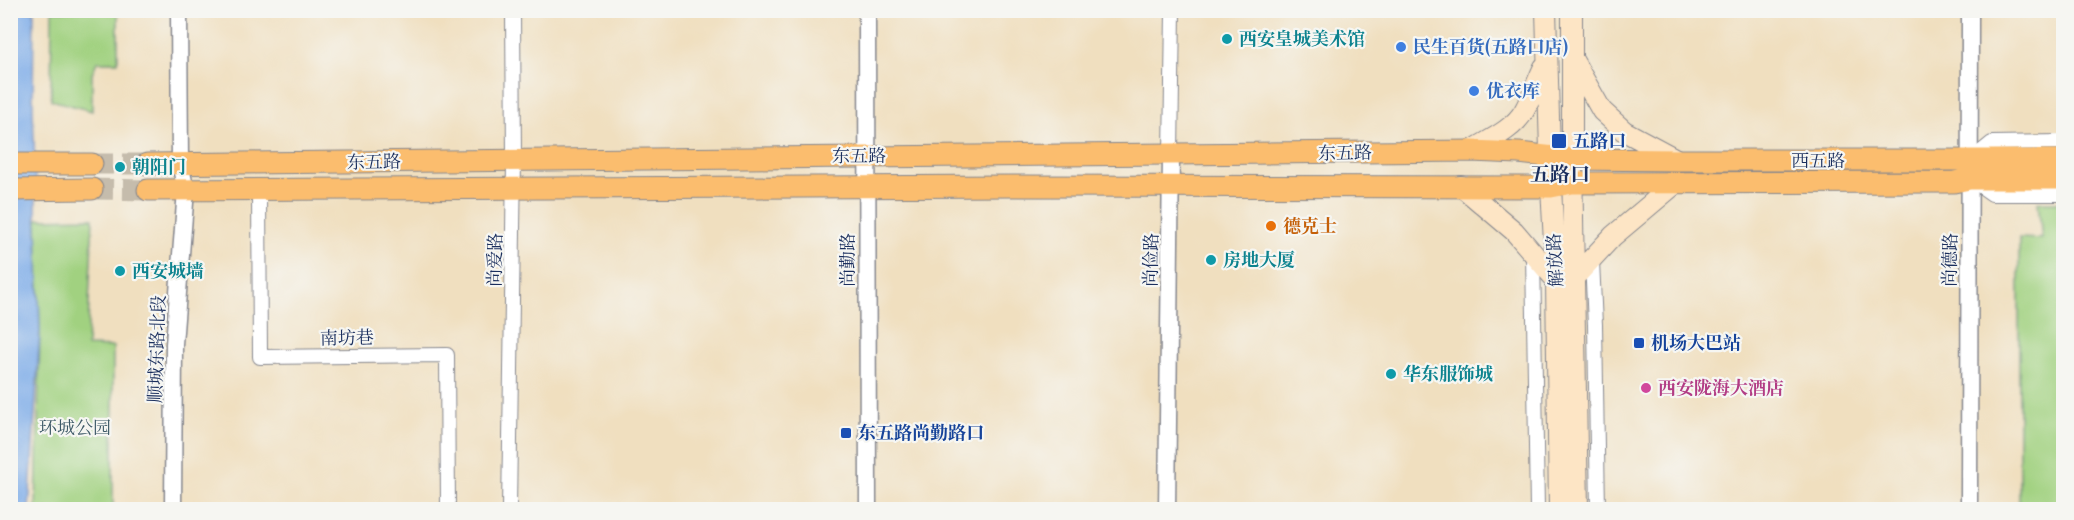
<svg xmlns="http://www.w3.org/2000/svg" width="2074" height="520" font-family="'Libre Caslon Text','Noto Serif SC',serif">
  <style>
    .green { fill: #a1d180; stroke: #5e806f; stroke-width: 1.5 }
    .water { fill: #7eace8; stroke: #4c6ea3; stroke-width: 1.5 }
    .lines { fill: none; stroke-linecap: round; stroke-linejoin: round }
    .primary-tunnel { stroke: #c5bcac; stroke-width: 21; stroke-dasharray: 21 10; stroke-linecap: butt }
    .minor-casing { stroke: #86878e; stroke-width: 16 }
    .tertiary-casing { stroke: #86878e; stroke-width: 19 }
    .secondary-casing { stroke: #86878e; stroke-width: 22 }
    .primary-casing { stroke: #86878e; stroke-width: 23 }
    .minor { stroke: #fff; stroke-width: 14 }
    .tertiary { stroke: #fff; stroke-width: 16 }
    .secondary { stroke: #fde5c5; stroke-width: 20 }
    .primary { stroke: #fbbd6e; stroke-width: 21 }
    .culture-dot { fill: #0f9aa8; stroke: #f6f6f2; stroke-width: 2 }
    .shop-dot { fill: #3f7fe0; stroke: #f6f6f2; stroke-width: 2 }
    .transit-dot { fill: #1a4fb4; stroke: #f6f6f2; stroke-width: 2 }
    .food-dot { fill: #e8710a; stroke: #f6f6f2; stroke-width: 2 }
    .hotel-dot { fill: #d1479c; stroke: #f6f6f2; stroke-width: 2 }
    .labels { text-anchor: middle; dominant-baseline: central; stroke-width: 4.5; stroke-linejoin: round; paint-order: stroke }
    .culture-label { font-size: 18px; font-weight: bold; fill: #0d838f; stroke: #f6f6f2; text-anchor: start }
    .shop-label { font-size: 18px; font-weight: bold; fill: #366cbe; stroke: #f6f6f2; text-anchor: start }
    .transit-label { font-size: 18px; font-weight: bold; fill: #164399; stroke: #f6f6f2; text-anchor: start }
    .street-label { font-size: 18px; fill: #1b2f5e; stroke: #f6f6f2 }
    .food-label { font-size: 18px; font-weight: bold; fill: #c56008; stroke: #f6f6f2; text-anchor: start }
    .hotel-label { font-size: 18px; font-weight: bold; fill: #b23c85; stroke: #f6f6f2; text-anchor: start }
    .park-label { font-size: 18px; fill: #3c5866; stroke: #f6f6f2 }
    .neighbourhood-label { font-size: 20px; font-weight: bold; fill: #1b2f5e; stroke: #f6f6f2 }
  </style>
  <rect width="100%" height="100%" fill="#f6f6f2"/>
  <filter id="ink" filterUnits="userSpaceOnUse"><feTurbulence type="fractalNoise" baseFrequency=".0167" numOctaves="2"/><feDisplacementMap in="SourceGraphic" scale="12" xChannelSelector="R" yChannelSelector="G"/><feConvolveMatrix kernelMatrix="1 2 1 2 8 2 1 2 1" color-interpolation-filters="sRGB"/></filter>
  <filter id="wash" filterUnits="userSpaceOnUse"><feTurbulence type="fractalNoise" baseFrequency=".008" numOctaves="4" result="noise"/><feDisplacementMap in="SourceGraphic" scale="24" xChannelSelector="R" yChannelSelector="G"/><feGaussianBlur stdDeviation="1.35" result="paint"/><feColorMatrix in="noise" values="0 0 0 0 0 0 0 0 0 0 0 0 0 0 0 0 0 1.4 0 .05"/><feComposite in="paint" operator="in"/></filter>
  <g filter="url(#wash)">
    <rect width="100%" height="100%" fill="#f0dfbf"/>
    <path class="green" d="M52,11H118V62H97L92,73V111L51,100Z
      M2038,202H2063V509H2019V238L2042,239Z
      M93,218L87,346L113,347V509L36,510L40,330L37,219Z"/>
    <path class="water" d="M10,11H34L33,108L40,330L29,510L10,509Z"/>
  </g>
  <g filter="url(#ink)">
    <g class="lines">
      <path class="primary-tunnel" d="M92,164H147
        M92,189L148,190"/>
      <defs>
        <path id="minor" d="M1171,155L1173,10
          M1970,161L1992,143L2064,142
          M1972,180L1992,194H2064
          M259,190L260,357L447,355L448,510
          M1533,253L1537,510
          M1592,261L1595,325L1598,510
          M509,510L514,161L513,10"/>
        <path id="tertiary" d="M867,10L868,510
          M173,510L174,344L186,190L180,164L179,10
          M1167,510L1171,155
          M1969,510L1970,10"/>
        <path id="secondary" d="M1546,10L1551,187L1556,280L1559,510
          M1572,10V159L1578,510
          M1573,60L1602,111L1624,131L1678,160
          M1471,151C1489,140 1513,130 1524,111C1532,97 1537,81 1544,67
          M1461,186L1514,231L1556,280
          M1573,279L1613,236L1676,183"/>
        <path id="primary" d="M10,164H92
          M147,164L1471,151L1519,153L1572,159L1678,160H2064
          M10,190L92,189
          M148,190L1013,186L1551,187L1572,183L1954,182L1970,179H2064"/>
      </defs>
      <use href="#minor" class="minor-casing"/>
      <use href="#tertiary" class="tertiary-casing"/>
      <use href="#secondary" class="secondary-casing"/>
      <use href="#primary" class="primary-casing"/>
      <use href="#minor" class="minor"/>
      <use href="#tertiary" class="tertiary"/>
      <use href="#secondary" class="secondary"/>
      <use href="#primary" class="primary"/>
    </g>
  </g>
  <g class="culture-dot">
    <circle cx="1227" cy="39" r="6"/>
    <circle cx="120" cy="167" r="6"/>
    <circle cx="1211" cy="260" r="6"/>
    <circle cx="120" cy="271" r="6"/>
    <circle cx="1391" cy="374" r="6"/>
  </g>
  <g class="shop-dot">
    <circle cx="1401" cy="47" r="6"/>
    <circle cx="1474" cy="91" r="6"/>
  </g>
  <g class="transit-dot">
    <rect x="1551" y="133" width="16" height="16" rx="3"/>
    <rect x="1633" y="337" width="12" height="12" rx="3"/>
    <rect x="840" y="427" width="12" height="12" rx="3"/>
  </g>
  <circle class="food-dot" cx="1271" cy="226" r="6"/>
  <circle class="hotel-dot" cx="1646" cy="388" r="6"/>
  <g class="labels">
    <g class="culture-label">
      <text x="1239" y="39">西安皇城美术馆</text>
      <text x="132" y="167">朝阳门</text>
      <text x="1223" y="260">房地大厦</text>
      <text x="132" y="271">西安城墙</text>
      <text x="1403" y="374">华东服饰城</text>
    </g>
    <g class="shop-label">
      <text x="1413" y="47">民生百货(五路口店)</text>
      <text x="1486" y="91">优衣库</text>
    </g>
    <g class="transit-label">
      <text x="1572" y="141">五路口</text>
      <text x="1651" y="343">机场大巴站</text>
      <text x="858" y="433">东五路尚勤路口</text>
    </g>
    <g class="street-label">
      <text transform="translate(1345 153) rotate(-1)">东五路</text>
      <text x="859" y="156">东五路</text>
      <text x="1818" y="161">西五路</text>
      <text transform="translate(374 162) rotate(-1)">东五路</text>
      <text transform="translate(495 260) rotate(-89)">尚爱路</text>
      <text transform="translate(848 260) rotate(-90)">尚勤路</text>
      <text transform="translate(1151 260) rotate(-89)">尚俭路</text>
      <text transform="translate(1555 260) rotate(-93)">解放路</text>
      <text transform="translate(1950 260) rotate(-89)">尚德路</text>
      <text transform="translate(347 338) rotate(-1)">南坊巷</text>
      <text transform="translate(157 349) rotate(-88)">顺城东路北段</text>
    </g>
    <g class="food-label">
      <text x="1283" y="226">德克士</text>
    </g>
    <g class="hotel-label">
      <text x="1658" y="388">西安陇海大酒店</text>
    </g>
    <g class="park-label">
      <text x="75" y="428">环城公园</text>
    </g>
    <g class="neighbourhood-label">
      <text x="1560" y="174">五路口</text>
    </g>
  </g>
  <rect width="2074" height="520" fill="none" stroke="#f6f6f2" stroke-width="36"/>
</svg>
